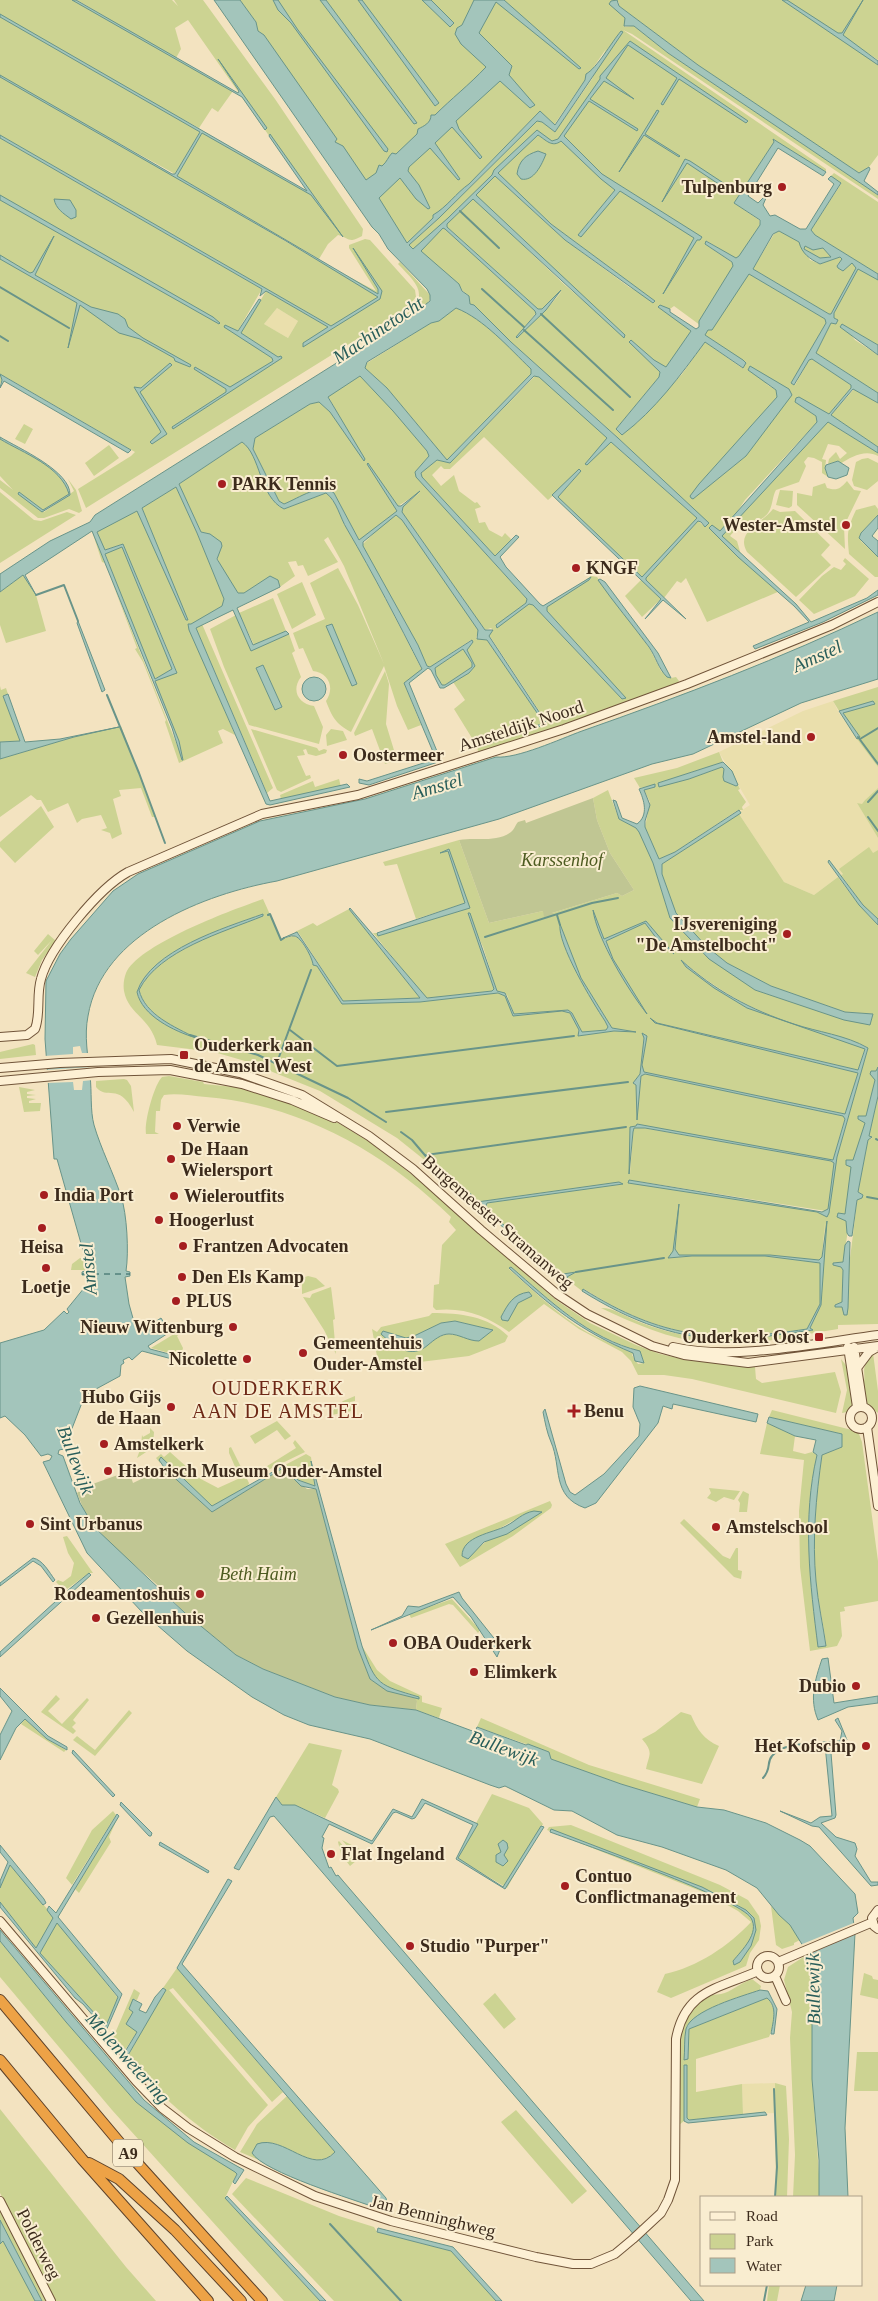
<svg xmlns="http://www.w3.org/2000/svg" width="878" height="2301" font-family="Georgia,serif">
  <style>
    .farmland { fill: #eadfac }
    .green { fill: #ccd392; fill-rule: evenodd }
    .cemetery { fill: #c0c693 }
    .water { fill: #a3c5bb; stroke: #699489; fill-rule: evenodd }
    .pier { fill: #f3e3c0 }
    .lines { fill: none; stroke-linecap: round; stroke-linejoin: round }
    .stream { stroke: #699489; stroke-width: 2 }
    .ferry { stroke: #295e5a; stroke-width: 1; stroke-dasharray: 6 5; stroke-linecap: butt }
    .secondary-casing { stroke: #705439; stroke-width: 10 }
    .highway-casing { stroke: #5c412a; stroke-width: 12 }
    .secondary { stroke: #fdf0d4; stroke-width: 8 }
    .highway { stroke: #eda246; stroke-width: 10 }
    .poi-dot { fill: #a51e20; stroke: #f9edd0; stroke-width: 2 }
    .labels { text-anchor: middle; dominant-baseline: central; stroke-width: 4; stroke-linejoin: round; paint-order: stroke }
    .shield { fill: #f9edd0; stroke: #756552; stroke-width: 1 }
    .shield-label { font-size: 16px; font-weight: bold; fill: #3c2b1c }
    .poi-label { font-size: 18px; font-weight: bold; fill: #3c2b1c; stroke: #f9edd0; text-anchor: start }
    .street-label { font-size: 18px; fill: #3c2b1c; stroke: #f9edd0 }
    .park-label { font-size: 18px; font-style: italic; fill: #4d5b20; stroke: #f9edd0 }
    .water-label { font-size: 19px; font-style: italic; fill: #295e5a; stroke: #f9edd0 }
    .quarter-label { font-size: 20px; letter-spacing: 1px; fill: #6e2816; stroke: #f9edd0 }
  </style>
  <rect width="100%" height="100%" fill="#f3e3c0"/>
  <path class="farmland" d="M277,308L298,321L288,338L264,324Z
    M833,701L839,713L878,767V788L865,800L862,805L857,803L878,838V850L841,875L829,861L828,862L838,877L814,895L784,882L739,814V812L750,805L719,752L803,711Z
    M775,2083V2113L743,2114L742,2084Z"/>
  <path class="green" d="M0,0H74L111,20L77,0H172L178,6L174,0H203L275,99L363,229L362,236C348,244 350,238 338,235L328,244L319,259L177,176L203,131L309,193L188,20L175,28L181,49L176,58L233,91L218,112L212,108L199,128L120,85L200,132L175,174L106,136L319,261L376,291L349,248V245L365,239L370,240L415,290L416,297L407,308L86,508L78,489L131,456L135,452L4,376L0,384V138L262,289L236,334L272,358L273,361L253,375L282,358L280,356L278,357L241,333L266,291L328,327L331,326L0,135ZM277,308L298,321L288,338L264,324Z
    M240,0H878V60L842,36L878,62V155L869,167L859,173L698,65L619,6V2L613,6L625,18V27L634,26L668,53L878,195V199L632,34L623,30L826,169V172L773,139L774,142L734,203L759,220L760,225L739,257L736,259L707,241L705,244L749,274L825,319L826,323L791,383L795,385L809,360L812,359L851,385V388L829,414L795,402L816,416L817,422L745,500L722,535L828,422L878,453V456C865,449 851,457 840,464L838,461L828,464L829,459L836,452L840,459L847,453L839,446L828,444L822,459L826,460L825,469L828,477L822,473V462L814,458L808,457L804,462L806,466L799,482L776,490C772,497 773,506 768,513C758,526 740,523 730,536L737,541L741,555L780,591L707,622L686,578L681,583L677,581L664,598L646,580V578L698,521L705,527L708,523L615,435L511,342L474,305L470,304L469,296L409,245L439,218L537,121L542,122L555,132L592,79L606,49L554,125L540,111L469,184L407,243L378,198L336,143L264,36L258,31L256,22ZM498,174L551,224L655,301L629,287L565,240L495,176ZM621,186L701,237L620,191L578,235L615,190ZM476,195L477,198L625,336L566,286L473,198ZM447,227L538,309L542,310L562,291L546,310L516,338L536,313L535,311L445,229ZM674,306L704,328L705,335L746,363L742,368L705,342L682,374L637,423L616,429L659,377L660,372L629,341L631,340L653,360L666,368L691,333L689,329L658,307L670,309ZM766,384L789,389L746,456L715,481L690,496L777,397L776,390Z
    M834,173L878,202V274L815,235L811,230L841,184L831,176Z
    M779,231L799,242L823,248L831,257L820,258L804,250L810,260L820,264L840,257L843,259L837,265L838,268L843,271L852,263L857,268L831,314H829L753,269L774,234Z
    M400,262L430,295C431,306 417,312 408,318L404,316C431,295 417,284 398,264Z
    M858,268L878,280V345L842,324L855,340L878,355V393L816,353L831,323L838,320L833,318L834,313Z
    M456,308C485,319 509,348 531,369V374L447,460L387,388L365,368L367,363L431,323L439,321Z
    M360,376L393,410L427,451L429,456L415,472L426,488L527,599L526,603L500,623L529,604L533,605L622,699L625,698L547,611V607L591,576L597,577L650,649L661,671L671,678L676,677L679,681L677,684L592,716L479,753L475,743L454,709L465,700L453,682L469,673L475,666L467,650L473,642L471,640L430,667L427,666L418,645L362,545L382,525L396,515L402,520L479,630L476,638L487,640L544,723L484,745L547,723L489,635L493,630L491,628L485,630L402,512L403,507L420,492L398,506L368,464L397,511L362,539L359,540L334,493L321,488L284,505L279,502L253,449L255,438L310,404L319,402L330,412L364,460L328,396Z
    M535,376L540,377L608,438L586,464L611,442L697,518L645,577H642L636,572L558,497L581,471L548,500L484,437L450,469H444L441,466L432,475L441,486L454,475L459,491L475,503L477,502L481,507L475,509L479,523L485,522L489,530L502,537L505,533L512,540L495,556L422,477L421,473L437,460L450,463Z
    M855,388L878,403V447L831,415Z
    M24,424L33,429L25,444L15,439Z
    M0,439C23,452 62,467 69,494L43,510L19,492L44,512L74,491L68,479L76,490L82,511L79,513L69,509L44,518H38L0,488V480L13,490L0,476Z
    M242,442C262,456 259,497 284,509L326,493C337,501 340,518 347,529C374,575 398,623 422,670L404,683L421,725L408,730L397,706L384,666L351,732C336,724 332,717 326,701C335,688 329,673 313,671L303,648L299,649L293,633L325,619L310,583L338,568L358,605L384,664L344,566L328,537L324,540L338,562L308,576L303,565L298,566L296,561L288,562L295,576L280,587L278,580L270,577L244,593L240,594C223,581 216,554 210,534L201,532L179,484Z
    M109,445L119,458L94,476L85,463Z
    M862,459L868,458L878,463V481L867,490L854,486L852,480L856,462Z
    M847,481L854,490L861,491L844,526L845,549L797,505V493L812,496L813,487L825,483L827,488C837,491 840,489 847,481Z
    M176,487L197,533L224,599L222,606L191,625L188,624L235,735L223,729L218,731L223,743L179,763L165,722L166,720L143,662L135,649L137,648L105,563L102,562L92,531L183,760L179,741L155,681L177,672L123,544L104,550L97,531L137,511L187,620L142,508Z
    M780,490L793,491L792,506L789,508L776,505Z
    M0,492L34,520L41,521L67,512L76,515L0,563Z
    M875,505L878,509V515L861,533V541L878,557V577H875L849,554C847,533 847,529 856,510Z
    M773,509L780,512L795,511L830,545L821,555L831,565L796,597L747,552C735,531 762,524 773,509Z
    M122,546L173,671L154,679L105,553Z
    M845,558L869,579L855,596L814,614L799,600L822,576L834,567L841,570L846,564L843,561Z
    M23,575L36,595L46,631L6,643L0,625V592Z
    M641,580L661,599L642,617L625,596Z
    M302,582L316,615L292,629L277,594Z
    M273,598L286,631L254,645L239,613Z
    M236,615L251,650L289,634L295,651L292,653L301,677C291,690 298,704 314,706L323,727L319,744L249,725L224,667L210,629ZM263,665L282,707L275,710L256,668Z
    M202,624L273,788L267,793L196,628Z
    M463,649L472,663V667L445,685H442L436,675L435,668Z
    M385,671L389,684L386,724L397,760L385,764L372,729L355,736L354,733Z
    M0,686L1,690L6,688L8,694L3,696L20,741L0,742Z
    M878,687V767L857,739L860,737L842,713L874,704V702L839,711L833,701Z
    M121,726L155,817H152L141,788L119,790L121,796L113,799L122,834L112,839L110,833L101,830L107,828L101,815L82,819L77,823L68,803L48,812L41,800H37L31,795L0,817V759L74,737Z
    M251,729L317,748L319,751L324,749L327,750L326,753L316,756L308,754L306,749L303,750L305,755L297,756L306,776L310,775L311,778L281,792L277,790Z
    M331,729L343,731L347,740L327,746L326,735Z
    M719,752L723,762L658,783V786L689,779L722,767L724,769V781L736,786L738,785L740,789L738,790L746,802L742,807L743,810H738L675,852L659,859L645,827L650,802L644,790L655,787V785L640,788L634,778L677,768Z
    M339,779L341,787L281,799L280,795L313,781L315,787Z
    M878,788V838L857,803L862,804L865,800Z
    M608,790L619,819L636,828L639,831L653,863L670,918L755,990L870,1025L873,1014L845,1012L771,986L727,963L706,946L675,913L662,874V864L739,814L784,882L814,895L838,877L859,905L878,925V1067L877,1071L871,1072L875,1080L866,1116L858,1119L865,1122L843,1262L833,1263V1265L841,1267L843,1270L842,1302L835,1305L842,1307C849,1271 853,1236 857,1200L863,1195L858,1192L868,1140L872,1138L869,1136L878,1096V1324L838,1325V1329L832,1330C794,1336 744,1348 706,1343C669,1339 635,1324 601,1308C615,1308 624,1316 637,1321C646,1325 657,1328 666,1331C715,1344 763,1337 812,1330L810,1328L821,1305L825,1222L822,1257L819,1260L770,1255H679L675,1249L679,1204L673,1252L669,1258L692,1256H765L820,1263V1304L807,1329C712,1341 666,1340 584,1289L582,1291C548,1265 513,1239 486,1206L487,1203L622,1182L477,1202L397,1138L320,1091L245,1061L214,1052L157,1045C151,1018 128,1014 124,991C123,985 124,978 126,973C139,944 232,910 263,899L281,939L293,936L299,938L342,1004L420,1002L498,993L505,996L513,1016L562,1011L570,1013L579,1030L578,1036L614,1031L636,1032L612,1028L581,978L560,925C557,945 593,1002 605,1021L608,1027L606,1030L582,1032L572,1013L568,1010L514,1014L507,995L497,991L483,947L468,914L494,989L492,991L428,998L424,996L373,933H377L378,936L469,908L449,849L440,853L448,851L465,903L416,919L397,864L385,866L383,862L459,840L489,923L543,911L552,913L617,893L622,896L634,890L610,853L597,820L593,798ZM594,913L604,939L646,921L669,949L645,923L606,941L613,959L644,1011C625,980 601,950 594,913ZM262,914C224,932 158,951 139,990C144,1010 168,1025 186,1033C166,1025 145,1015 137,993C150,950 224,929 262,914ZM681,960C715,989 751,1010 794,1024C816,1032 848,1036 868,1048L837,1157L830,1196L834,1163L831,1161L644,1128H634L633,1132L630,1174L631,1130L636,1126L833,1160L845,1118L843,1116L645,1074L641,1076L637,1119L636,1085L633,1083L640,1074L644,1038L647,1036L642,1065L644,1072L845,1114L858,1073L655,1023L650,1018L657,1023L858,1070L865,1048L747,1008L714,988L686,967ZM630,1180L826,1211L825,1216L817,1212L633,1183Z
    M41,806L54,827L15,863L0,847V842Z
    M869,847L873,853L878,850V919L863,905L841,875L843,874L839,869Z
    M349,909L420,998L343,1001L298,932H295L313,923L317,926Z
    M48,934L56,941L42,960L35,977L26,973L52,940L38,955L34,951Z
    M33,1044L35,1045L36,1055L0,1059V1052Z
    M169,1076L203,1082L204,1084L253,1089L310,1110L340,1124L368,1141L419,1180L556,1300L590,1323L636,1345L660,1354L687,1360L755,1367L756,1379L762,1383L835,1372L841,1392L836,1413L692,1379L664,1375H638L631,1361L622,1352L579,1329L544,1304L509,1332C487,1316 464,1307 436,1310L433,1307L434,1285L439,1284L442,1245L456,1230L449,1222L451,1217C384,1152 301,1105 206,1097C192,1096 178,1093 164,1095L161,1100L160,1111H156L155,1132L159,1134H146C144,1122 154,1085 162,1077ZM511,1267C549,1300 589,1338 640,1351L644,1363L638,1364L632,1355L633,1353C618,1346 602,1340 587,1332C558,1315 534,1291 509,1269Z
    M124,1079L127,1080L131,1086L134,1112C118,1081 107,1101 96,1087V1081Z
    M19,1087L35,1090L27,1092V1094L36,1095L27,1096V1098L36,1099L29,1101V1103H41L40,1111L24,1112Z
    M80,1258L85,1259L90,1270H71L72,1264Z
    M308,1276L316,1278L325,1286L302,1294V1278Z
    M331,1287L335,1319L333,1320L336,1354L324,1330L303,1297L310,1298L312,1294Z
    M432,1313C460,1313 488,1316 508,1336L505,1342L469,1356L379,1367L372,1329L377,1332L381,1327L429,1316ZM455,1321L493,1330L479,1341C469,1339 453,1332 444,1335C426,1340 416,1360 394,1346C388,1342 385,1338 383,1331L406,1338L414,1336L441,1323Z
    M179,1331L181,1333L177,1336L183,1348L180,1359L172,1358L173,1354L151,1348Z
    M873,1353L878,1391V1413L866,1403L862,1394L865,1393L862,1387C869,1373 857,1372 873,1353Z
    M841,1359L849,1369L854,1405L847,1412L842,1413L847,1390Z
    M355,1396V1401L350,1402L351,1411L327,1416L343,1401Z
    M772,1410L852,1430L859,1434L862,1442L878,1561V1601L844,1607L845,1611L840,1612L842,1636L837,1646L810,1651L800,1567L799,1511L804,1460L760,1454L767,1423L795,1436L793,1451L805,1454L812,1452L817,1455C802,1518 810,1583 818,1647L826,1646C824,1625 818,1603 816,1581C812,1539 816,1497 822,1455L842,1447V1434L769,1417Z
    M277,1421L291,1436L285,1440L277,1430L255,1444L250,1436Z
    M150,1428L154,1432C153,1449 151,1449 137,1458L141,1447L148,1449L147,1445L141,1446L142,1435L143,1437L150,1433Z
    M295,1440L305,1452L266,1471L264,1468L296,1448L293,1443Z
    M231,1447L249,1483L248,1487L212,1506L161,1458L160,1463L156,1458L161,1454L164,1457L170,1452L199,1478L218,1488L240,1478L229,1453V1448Z
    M306,1454L311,1457L315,1486L298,1480L285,1465Z
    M709,1488L740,1491L734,1500L724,1497L716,1502L707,1498L711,1493Z
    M743,1491L749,1494L747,1512H739L740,1503L738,1500Z
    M550,1501L552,1505L551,1508L513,1536L460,1567L445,1544ZM516,1519C499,1532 481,1543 468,1559L462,1556L495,1531Z
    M684,1519L723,1556L730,1559L736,1548H738V1570L742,1571L741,1579L734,1577L680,1523Z
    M67,1536L93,1573H89L67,1589L59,1585L56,1582L58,1580L63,1582L71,1576L74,1563L68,1553L63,1537Z
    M452,1599L480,1630L478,1633L453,1605L449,1604L411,1618L409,1614Z
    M362,1646L377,1670L390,1681L422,1696V1702L442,1708L439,1718L416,1710L417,1701L384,1697L374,1683L419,1699C415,1695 407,1693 401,1692C373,1683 371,1672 362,1646Z
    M56,1695L60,1699L48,1711L62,1724L87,1698L89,1700L73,1720L76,1723L72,1727L76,1731L73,1734L41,1712Z
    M129,1710L132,1713L95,1756L73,1740L77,1736L95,1750Z
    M681,1712L691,1715C697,1729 704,1740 719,1746L702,1784L646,1769C649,1754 654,1753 642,1739L655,1732Z
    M481,1718L589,1765L700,1799L697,1807L621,1784L551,1759L549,1752L477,1727Z
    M25,1719L47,1739L66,1750L64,1752L21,1724Z
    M309,1743L342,1750L332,1785L338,1789L339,1792L325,1818L295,1805H282L276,1797Z
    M492,1794L529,1808L543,1824L507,1888L457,1858Z
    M113,1811L116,1815L72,1885L66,1878L92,1830Z
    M118,1817L109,1837L111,1842L79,1893L75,1889Z
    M571,1825L720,1885L748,1900L759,1916L761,1926L759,1940L750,1953L746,1966L671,1998L657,1992L665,1974C697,1967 729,1946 751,1922L738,1911L708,1894L547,1830L549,1827Z
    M342,1840L369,1854L360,1861Z
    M339,1841L356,1861L350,1866L341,1854L338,1842Z
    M9,1864L54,1917L36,1949L0,1902V1888Z
    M771,1906L790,1925L800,1940L794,1943V1945L782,1949L776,1945Z
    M57,1922L118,1998L106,2026L40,1953Z
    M0,1941L66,2022L136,2102L237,2173L225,2198L320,2301H284L112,2110L0,1977Z
    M808,1954L812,1980V2079L820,2188L819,2197H793L795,2155L790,2038L792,2012L784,1980L788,1967Z
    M177,1968L283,2092L272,2102L173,1988L169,1990L268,2105L248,2127L235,2150C189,2123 161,2095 125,2057L128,2056L165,1990L163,1988Z
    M864,1973L872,1976L873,1979L878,1980V1999L860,1995Z
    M752,1979L761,1986L760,1990C735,1999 703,2006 686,2027L688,2059L689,2029L767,1998C778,2008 774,2025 769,2037L696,2059V2092L742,2084L743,2114L689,2120L687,2118V2065H685L684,2121L679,2125C679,2097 675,2051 683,2025C686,2015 695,2004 703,1998C710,1994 715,1995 721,1994C731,1992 740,1983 752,1979Z
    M134,1989L140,1993L137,2000L133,1999V2012L137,2032L125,2050L113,2038Z
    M495,1993L516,2019L504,2029L483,2004Z
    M857,2052H878V2091H854Z
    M775,2083L786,2086L789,2139L787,2197H776Z
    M287,2096L335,2152C317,2171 293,2150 274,2143L254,2156L259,2160L240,2152L257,2124Z
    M0,2109L126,2267L156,2301H55L0,2193Z
    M516,2110L587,2191L572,2204L501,2122Z
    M246,2178L339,2216L374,2227L377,2232L451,2251L496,2301H334L232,2194Z
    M0,2206L49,2301H42L0,2220Z
    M3,2241L34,2297L35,2301H0V2244Z
    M769,2285H780L777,2301H767Z"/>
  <path class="cemetery" d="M593,798L597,820L610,853L634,890L622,896L617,893L552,913L557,915L544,917L543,911L489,923L459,840C476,837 496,843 511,832C515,829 515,825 518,822L525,820L526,823Z
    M283,1468L307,1489H316L358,1648L370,1679L387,1691L414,1698L417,1701L416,1710L370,1705L335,1697L263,1669L236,1655L185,1613L162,1589L107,1541L85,1513L77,1493L87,1486L129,1471L133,1483L160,1470H166L212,1512Z"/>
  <path class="water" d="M72,0H76L238,93L239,91L218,59L267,128L265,130L242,97Z
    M214,0H240L256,22L258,31L264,35L337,139L335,142L343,146L366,180L376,173L379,165L382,166C387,162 388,157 392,153L396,154L417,134L418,129C424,126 431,123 431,115H435C451,99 469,85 486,67L461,44L455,34L457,28L462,25L474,0H504L581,68L579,69L496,2L479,33L512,66L509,75L535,105L530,108L500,81L456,121L459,129L482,157L480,159L452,127L435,143L460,179L458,180L430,148L409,167L408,171L419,185L430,208L428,209L416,199L400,178L379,198L407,243L433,218V215C447,207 456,193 469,184L540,111L555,125L585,80L586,74C597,68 611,43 621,31L623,32L555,132L542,122L537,121L439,218L409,245L413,249L448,218L492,175L494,170L537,130L552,141L558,139L600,79V76L630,41L748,121L746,123L679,79L663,105L661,104L677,78L628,45L606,78L634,99L604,81L590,99L638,129L637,131L589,101L564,136L602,174L702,237L700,240H697L663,294L694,238L620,191L581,237L578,235L615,190L601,179L561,141C552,148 546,140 538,135L498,173L551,224L655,301L653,303L565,240L495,176L476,195L625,335L624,338L473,199L447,224V227L538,309H542L561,290L546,310L517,338L516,337L536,314L535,311L445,229L443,228L421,251L459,284L462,291L469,296L470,304L474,305L511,342L618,438L709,523L705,527L701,522L698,521L646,578V580L686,619L663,600L645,619L661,599L552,495L579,469L581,471L558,497L642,577L697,518L611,442L587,465L585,464L607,438L539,377L534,376L450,463L437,460L421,473L422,477L495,556L516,535L519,537L500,557L506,567L540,604L543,606L591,577L589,580L547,607V611L626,698L622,699L533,605L529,604L497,628L496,625L526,603L527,599L416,477L415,472L429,456L427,451L393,411L360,376L328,397L365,459L364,461L330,412L319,402L310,404L255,438L253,449L279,501L284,504C299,498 321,482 334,493L359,540L397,511L367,464L368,463L398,506H401L420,491L403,507L402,512L485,630H493L489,636L547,724L484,745L544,723L487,640L477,639L478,630L402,520L396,515L363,542V546L418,645L427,666L430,667L472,640L473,642L467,650L475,666L469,673L444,688H440L431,670L428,668L409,683L441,761L369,785L359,783V779L367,781L436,759L404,683L422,669C398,622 374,575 347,529C340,518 337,501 326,493L284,509C259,497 261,455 242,442L179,484L201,532L210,534L221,542L222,546L217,559L238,593H244L270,576L278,580L280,587L237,608L253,645L286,631L289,634L251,651L233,610L196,628L270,801L347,784L350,787L270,805L266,804L189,630L188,624H191L222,606L224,599L197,533L176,487L142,508L188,620H186L137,511L97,532L105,550L123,544L177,673L155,681L179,741L183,760H182L172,728L92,531L25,575L36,595L23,575L0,592V574L50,541L90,522L95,515L408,318L430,301V295L427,289L388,249L379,234L372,227ZM456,308C484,319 509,348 531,369V374L447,460L387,388L365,368L367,362L431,323L439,321ZM122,547L172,669L155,679L105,554ZM463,649L472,663V667L445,685H442L436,675L435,668Z
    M273,0H278L298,30L388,149L387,152L384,151L291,23L278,10Z
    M320,0H326L417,123L414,124Z
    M358,0H362L439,103L435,106Z
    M422,0H431L454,23L450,27Z
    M617,0L619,6L698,65L859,173L869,167L870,169L864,181L878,192V195L668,53L634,26H624L625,18L609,4L611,1Z
    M782,0H787L838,33H842L863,0L843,35L878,61V65Z
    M0,14L307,191L269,136L270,134L343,237L311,195L202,133L177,176L378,294V289L353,248L382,291L380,299L303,347V343L328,327L266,291L260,296L262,289L0,138V135L331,326L378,297L286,241L0,77V75L172,174H175L200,132L0,17Z
    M657,110L659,111L645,134L680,156L679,157L644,135L619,172Z
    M773,139L826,172L823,176L778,148L748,196L758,203L764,197L766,198L763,205L770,216L775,215L800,229H806L834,184L828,179L831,176L841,183L811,230L815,235L878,274V280L858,269L834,313V318L838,320L836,324L831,323L816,353L878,393V403L853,389L831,415L878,447V453L828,422L722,536L796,604L811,622L867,598L878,590V595L823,622L755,649L753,646L809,622L794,606L738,557L709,528L712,525L720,531L817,422L816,416L795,402L796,398L799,397L829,414L851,388V385L812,359L809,360L794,385L791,383L826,323L825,319L749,274L712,330H708L705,335L743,360L746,363L743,368L705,342C680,376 655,410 622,435L616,429L659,377L660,372L629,342L631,340L654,360L666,367L691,331L658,307L660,305L670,309V312L696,329L699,327V321L733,266L732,262L705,244L706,241L736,258L739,256L760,225V220L734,203L774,142ZM779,231L799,242C802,254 810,259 820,264L840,257L842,259L837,266L838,268L843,271L852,263L856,268L831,314H829L753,269L773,234ZM805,246L813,250L823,248L831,257L820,258L804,249Z
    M538,151L546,154C542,164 534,182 521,179L517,174C519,161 525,155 538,151Z
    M685,159L690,161L731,188L729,191L687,163L662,202Z
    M0,195L213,317L220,323L219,324L0,200Z
    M54,199L70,200L76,210V217L71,219C63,213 56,209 54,199Z
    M54,236L35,275L91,307L118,314L125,319L128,327L143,338L191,365L190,367L175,361L174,358L140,339L119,333L80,305L68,348L77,303L0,259V255L30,273L33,272Z
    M259,299L261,300L241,333L278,357L281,356L282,358L173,429L172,427L226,392V389L194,369L195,367L230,387L273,361L272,358L224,327L225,325L238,331Z
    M842,324L878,345V355L840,327Z
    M170,363L172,365L140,392L167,434L152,444L150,442L161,432L134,387L141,388Z
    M750,366L789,389L792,395L746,456L693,499L691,498L690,496L699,484L777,397L776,390L748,370Z
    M0,374L131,450L128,453L4,381L0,388L2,380Z
    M0,437C18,448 71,471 70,495L42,512L18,494L19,492L43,510L69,494C61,466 23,453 0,439Z
    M838,461L849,468L847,475L836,479L828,477L825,468L826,465Z
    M878,515V528L872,536L878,541V557L859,538L861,533Z
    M600,579L605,582L658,653L671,678L667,677C658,668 656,657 649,647C632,624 614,603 598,580Z
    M878,612V679L801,703L693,754L652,764L499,819L277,881C205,894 102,933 88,1016C84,1036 88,1056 90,1076C92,1092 90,1110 94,1125C101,1149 113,1172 121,1196C127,1214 129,1252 126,1271L130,1272V1276L125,1277L129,1304L136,1329L141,1331L161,1318L170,1332L148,1346L150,1349L173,1355L172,1359L142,1351L132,1360L129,1357L123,1360L124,1363L121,1365L120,1376L85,1395L64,1449L59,1450L58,1454L63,1456L80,1503L94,1527L185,1613L236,1655L263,1669L335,1697L370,1705L416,1710L475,1732L477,1727L526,1745L528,1744L549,1752L551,1759L621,1784L697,1807L724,1810L766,1823L800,1840L810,1846L855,1894L858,1913L853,1918L855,1933L845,2128L848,2197H819V2160L812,2079V1980L808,1954L790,1925L779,1915L757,1888L726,1870L662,1847L617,1835L572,1811L554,1810L505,1786L499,1788L490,1785L370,1739L309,1725L284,1715L252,1697L187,1651L142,1612L87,1553L43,1462L50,1460L52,1456L48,1454L41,1456L25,1435L5,1416L0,1418V1343L44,1330L64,1311L67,1314L69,1312L67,1309L89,1282V1275H82V1272L90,1269L86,1261L57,1159H54L45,1039L46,981L60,954L71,939L113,891L138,874L260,821L365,799L496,757C517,759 560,739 582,731C682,696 782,658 878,612Z
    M78,621L105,690L102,692L77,623Z
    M332,624L357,684L352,686L326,626Z
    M263,665L282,707L275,710L256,668Z
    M302 689a12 12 0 1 1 24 0a12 12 0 1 1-24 0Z
    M8,694L25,742L60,739L119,727L74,737L0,759V742L20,741L3,696Z
    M873,701L875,704L843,713L860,737L857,739L839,711Z
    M723,762L732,771L738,785L736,786L724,781L723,777L724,769L722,767L689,779L659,787L658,783Z
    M655,784V787L644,790L650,805L645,821V827L659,859L675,852L739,810L741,813L662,864V874L676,913L706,946L727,963L771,986L845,1012L873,1014L870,1025L844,1020L755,990L709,959L670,918L653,863L639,832L636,828L619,819L613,800L616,801L622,818L637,824C649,815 644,800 639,789Z
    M449,849L470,908L378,936L377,933L465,903L448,851L440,853Z
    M829,860L863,905L878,919V925L859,905L828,862Z
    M350,908L427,998L492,991L494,989L468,913H470L497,991L505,993L514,1014L568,1010L572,1013L582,1032L606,1030L608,1027L605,1021C593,1003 557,944 560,924L581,978L612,1028L636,1032L614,1031L578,1036L579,1030L570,1013L562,1011L513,1016L505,996L498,993L420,1002L342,1004L317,966L313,965C313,959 301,936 294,936C291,935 286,938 283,938L297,932L343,1001L420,998L349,909Z
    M593,910L604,939L646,921L674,954L657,939L645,923L606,941L613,959L647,1014C628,990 597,939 593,910Z
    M263,914V916C224,932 159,950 139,990C145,1015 175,1027 196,1038C174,1031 142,1016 137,992C151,950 224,928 263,914Z
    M681,960C714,990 751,1010 794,1024C817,1032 846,1035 868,1048L837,1157L829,1213L827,1217L817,1212L628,1183L629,1180L822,1212L828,1209L834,1163L831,1161L645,1128H634L633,1132L629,1174L630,1127L636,1126L637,1124L833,1160L845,1119L843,1116L645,1074L641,1076L637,1120L636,1085L633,1083L640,1074L644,1038L642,1033L647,1036L642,1065L644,1072L845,1114L858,1073L655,1023L650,1018L657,1023L858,1070L865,1049L747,1008L714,988L686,967Z
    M878,1067V1096L869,1136L872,1137L868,1140L858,1192L863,1195L862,1198L857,1200L852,1236H849L847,1233L846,1221L837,1217L838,1213L845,1214L851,1167L846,1165V1160H853L865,1123L858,1119V1116H866L875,1080L870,1074L871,1071H876Z
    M619,1182L623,1184L487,1203L486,1206L491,1212L489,1213L477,1202Z
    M679,1204L675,1249L679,1255H770L819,1260L822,1257L827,1221L821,1305L810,1328L813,1330C788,1333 762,1338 737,1339C680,1341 630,1321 582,1291L583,1289C663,1339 716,1343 807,1329L820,1304V1263L765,1256H692L668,1258L673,1251Z
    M498,1220L560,1272L563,1274L576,1272L567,1277L573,1284L556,1273L497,1222Z
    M848,1241L850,1242L848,1308L847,1315H844L842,1307H835V1305L842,1302L843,1270L841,1267L833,1265V1263L843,1262L845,1245Z
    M511,1267C549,1300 589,1339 640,1351L644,1363L635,1361L633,1353C580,1331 550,1306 509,1268Z
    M529,1292L532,1296L518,1303L508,1321L502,1320L501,1317C508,1304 513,1294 529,1292Z
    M455,1321L493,1330L479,1341C468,1341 459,1334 449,1334C441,1334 434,1340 428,1345C411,1360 394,1346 381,1334L383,1331L406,1338L414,1336L441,1323Z
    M640,1386L758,1414L756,1422L673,1404L672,1409L663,1406L658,1423L596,1503L585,1508C551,1496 562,1467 551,1442C547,1433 545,1422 543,1412L545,1409L566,1484L570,1492L575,1495L604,1474L639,1436L640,1424L633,1407L634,1388Z
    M769,1417L842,1434V1447L822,1455C816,1497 812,1539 816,1581C818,1603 823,1625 826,1646L818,1647C810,1584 802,1518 817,1455L813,1452L816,1440L795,1436L767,1423Z
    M161,1457L212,1506L285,1465L298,1480L315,1486L311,1461L362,1646C376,1686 379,1685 419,1697V1699L387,1691L370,1679L358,1648L316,1489L301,1486L283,1468L212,1512L166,1470L159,1460Z
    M534,1511L542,1512L507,1534L484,1542L468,1559L462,1556C462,1536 493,1533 506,1526C516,1521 522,1513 534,1511Z
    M33,1558C43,1560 49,1572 55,1580L53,1582L41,1566L33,1561L0,1586V1583Z
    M89,1573L91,1575L0,1657V1652L67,1591Z
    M459,1592L462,1598L501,1647L497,1657L471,1617L453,1597L371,1630L402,1616L408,1606L419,1607Z
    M828,1658L834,1703L878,1696V1703L848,1707L818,1720C809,1699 815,1680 822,1659Z
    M0,1688L48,1736L67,1747V1750L47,1739L25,1719L16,1728L0,1760V1735L12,1711L0,1696Z
    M838,1718L847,1740L834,1746L831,1753L836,1815L835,1818L821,1823L836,1837L855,1843L857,1849L855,1856L871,1882H878V1885L871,1886L819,1827L812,1826L780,1811L811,1823L820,1817L832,1816L825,1745L822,1742L840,1741L842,1731L835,1720Z
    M73,1750L115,1795L113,1797L72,1753Z
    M276,1797L282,1805H295L372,1841L393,1809L412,1817L422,1799L478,1824L458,1858L503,1887L541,1826L544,1827L505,1889L456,1859L473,1825L425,1803L415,1818L412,1819L396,1812L393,1813L372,1844L329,1824L322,1837L324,1838L322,1848L329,1868L331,1867L336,1876L338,1875L343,1881L704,2301H691L274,1816L270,1817L239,1870L234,1868Z
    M121,1802L152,1833L151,1836H149L120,1805Z
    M117,1814L119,1816L58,1917L122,1994L106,2031L83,2004L75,1998L0,1907V1902L36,1948L53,1918L47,1910L49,1906L56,1913ZM57,1923L118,1997L106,2026L40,1953Z
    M551,1829L702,1887L746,1910L754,1918L756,1930L751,1946L740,1962L734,1965L733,1961C742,1950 760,1933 751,1918C740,1899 580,1843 550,1832Z
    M503,1840L507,1843L508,1848L504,1855L508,1861L503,1866L496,1862V1855L501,1852L498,1844Z
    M160,1842L209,1871L208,1873L159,1845Z
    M0,1845L44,1899L46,1903L43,1905L10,1865L0,1888V1881L8,1862L0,1852Z
    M228,1879L232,1881L182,1964L386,2198L387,2203L380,2209C355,2200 263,2172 252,2153L257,2144C284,2134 312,2177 335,2152L177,1968Z
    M0,1930L144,2100L194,2142L244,2170L235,2184L233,2182L237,2174L235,2172L188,2143L136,2102L66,2022L0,1941Z
    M163,1988L166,1990L127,2057L114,2042V2039L126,2050L137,2032L126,2024L133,2012L129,2009L133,1999L142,2004L139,2010L146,2013L155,1997Z
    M760,1990L768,1991L777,2009L774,2034H771C773,2021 778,2007 767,1998L689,2029L688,2059L684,2060C685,2050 684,2038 686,2029C691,2010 743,1996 760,1990Z
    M684,2065H687V2118L689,2120L765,2112L767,2115L688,2123L684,2121Z
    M227,2196L326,2301H320L225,2198Z
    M0,2220L42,2301H35L3,2241L0,2244Z
    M378,2228L453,2247L502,2301H496L451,2251L377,2232Z
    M806,2285H837L834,2301H801Z"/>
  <path class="pier" d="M80,1046L82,1053H90L91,1066L45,1068L44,1056L73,1054V1047Z
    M92,1067L93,1080L83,1081L82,1090H74L73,1082L46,1083L45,1070Z
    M856,1922L858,1933L806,1955L800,1945Z"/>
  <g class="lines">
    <path class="stream" d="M460,211L499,248
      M0,287L69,328
      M482,289L524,327
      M541,314L630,397
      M524,330L613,410
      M0,336L8,341
      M36,595L64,585L78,621
      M107,695L139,773L165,843
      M858,737L878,764
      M860,739L878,728
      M868,802L878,791
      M868,817L878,831
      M268,915L270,914L281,940L284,938
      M557,915L560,925
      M485,937L592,903L618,898
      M290,1030L337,1066L574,1036
      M190,1035L258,1055L348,1098L386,1122
      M279,1057L311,970
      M386,1112L628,1082
      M401,1132L412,1140L429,1160L471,1195
      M876,1139L878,1140
      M426,1155L626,1127
      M867,1197L878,1199
      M576,1272L664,1258
      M763,1778C772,1768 766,1763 772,1756C782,1743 808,1744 823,1743
      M774,2089L777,2167L775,2197
      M330,2224L401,2301
      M764,2301L767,2285"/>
    <path class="ferry" d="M82,1274H130"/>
    <defs>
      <path id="secondary" d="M0,1037L27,1035L35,1029C41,1014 36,995 41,979C49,948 99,888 128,872L262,814L358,795L564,729L687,684L832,625L878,602
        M0,1068L60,1063L171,1059L240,1073L302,1095L369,1136L413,1169L481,1230L557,1294L587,1314L652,1346L684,1355L748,1363L878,1346
        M0,1081L98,1072L170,1070L242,1084L292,1100L334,1118
        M673,1347C732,1361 818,1343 878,1335
        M848,1347L857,1407
        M854,1347L863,1407
        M857,1368L869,1352L876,1348
        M850 1418a11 11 0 1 1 22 0a11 11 0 1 1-22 0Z
        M867,1427L878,1506
        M878,1910L872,1918L874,1926L878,1929
        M0,1921L136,2081L162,2108L188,2128L235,2157L315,2196L391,2221L536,2257L573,2264H591L615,2254L633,2239L661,2213L668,2200L675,2180L676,2039C685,1990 718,1989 758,1971
        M757 1967a11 11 0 1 1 22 0a11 11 0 1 1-22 0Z
        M778,1962L873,1922
        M775,1976L786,2001
        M0,2201L51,2301"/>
      <path id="highway" d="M0,2000L130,2155L262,2301
        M0,2060L82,2159L208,2301
        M89,2163L119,2179L175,2230L241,2301"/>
    </defs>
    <use href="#secondary" class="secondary-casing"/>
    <use href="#highway" class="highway-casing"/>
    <use href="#secondary" class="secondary"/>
    <use href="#highway" class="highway"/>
  </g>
  <g class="poi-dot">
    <circle cx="782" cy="187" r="5"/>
    <circle cx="222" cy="484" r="5"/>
    <circle cx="846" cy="525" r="5"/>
    <circle cx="576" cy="568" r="5"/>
    <circle cx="811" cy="737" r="5"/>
    <circle cx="343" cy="755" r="5"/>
    <circle cx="787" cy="934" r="5"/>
    <rect x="179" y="1050" width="10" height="10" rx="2.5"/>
    <circle cx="177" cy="1126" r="5"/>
    <circle cx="171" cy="1159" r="5"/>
    <circle cx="44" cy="1195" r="5"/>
    <circle cx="174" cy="1196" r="5"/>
    <circle cx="159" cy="1220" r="5"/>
    <circle cx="42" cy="1228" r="5"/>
    <circle cx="183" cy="1246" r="5"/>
    <circle cx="46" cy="1268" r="5"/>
    <circle cx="182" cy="1277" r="5"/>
    <circle cx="176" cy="1301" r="5"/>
    <circle cx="233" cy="1327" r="5"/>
    <rect x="814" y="1332" width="10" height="10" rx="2.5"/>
    <circle cx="303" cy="1353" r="5"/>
    <circle cx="247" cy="1359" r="5"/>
    <circle cx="171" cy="1407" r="5"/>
    <path d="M571.5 1403.5h5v5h5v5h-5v5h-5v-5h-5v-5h5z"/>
    <circle cx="104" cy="1444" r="5"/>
    <circle cx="108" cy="1471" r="5"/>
    <circle cx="30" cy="1524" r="5"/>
    <circle cx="716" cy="1527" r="5"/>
    <circle cx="200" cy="1594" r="5"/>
    <circle cx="96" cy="1618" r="5"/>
    <circle cx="393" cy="1643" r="5"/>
    <circle cx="474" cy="1672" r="5"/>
    <circle cx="856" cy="1686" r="5"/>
    <circle cx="866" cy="1746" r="5"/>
    <circle cx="331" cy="1854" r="5"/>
    <circle cx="565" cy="1886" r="5"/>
    <circle cx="410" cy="1946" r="5"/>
  </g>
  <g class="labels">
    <rect class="shield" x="113" y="2139.5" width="30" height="27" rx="4"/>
    <g class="shield-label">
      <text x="128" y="2153">A9</text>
    </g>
    <g class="poi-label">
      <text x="772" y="187" text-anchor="end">Tulpenburg</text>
      <text x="232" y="484">PARK Tennis</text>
      <text x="836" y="525" text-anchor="end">Wester-Amstel</text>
      <text x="586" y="568">KNGF</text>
      <text x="801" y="737" text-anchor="end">Amstel-land</text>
      <text x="353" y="755">Oostermeer</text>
      <text x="777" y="924" text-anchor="end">IJsvereniging<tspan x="777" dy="21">"De Amstelbocht"</tspan></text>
      <text x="194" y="1045">Ouderkerk aan<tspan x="194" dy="21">de Amstel West</tspan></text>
      <text x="187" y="1126">Verwie</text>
      <text x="181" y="1149">De Haan<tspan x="181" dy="21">Wielersport</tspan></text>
      <text x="54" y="1195">India Port</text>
      <text x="184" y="1196">Wieleroutfits</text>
      <text x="169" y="1220">Hoogerlust</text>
      <text x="193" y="1246">Frantzen Advocaten</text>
      <text x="42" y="1247" text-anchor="middle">Heisa</text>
      <text x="192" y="1277">Den Els Kamp</text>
      <text x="46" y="1287" text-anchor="middle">Loetje</text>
      <text x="186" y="1301">PLUS</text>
      <text x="223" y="1327" text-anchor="end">Nieuw Wittenburg</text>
      <text x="809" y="1337" text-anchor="end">Ouderkerk Oost</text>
      <text x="313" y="1343">Gemeentehuis<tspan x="313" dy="21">Ouder-Amstel</tspan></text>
      <text x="237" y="1359" text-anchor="end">Nicolette</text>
      <text x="161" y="1397" text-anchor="end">Hubo Gijs<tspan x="161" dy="21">de Haan</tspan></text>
      <text x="584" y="1411">Benu</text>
      <text x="114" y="1444">Amstelkerk</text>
      <text x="118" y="1471">Historisch Museum Ouder-Amstel</text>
      <text x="40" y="1524">Sint Urbanus</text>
      <text x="726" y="1527">Amstelschool</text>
      <text x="190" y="1594" text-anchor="end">Rodeamentoshuis</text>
      <text x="106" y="1618">Gezellenhuis</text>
      <text x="403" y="1643">OBA Ouderkerk</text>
      <text x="484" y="1672">Elimkerk</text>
      <text x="846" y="1686" text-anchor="end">Dubio</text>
      <text x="856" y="1746" text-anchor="end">Het Kofschip</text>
      <text x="341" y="1854">Flat Ingeland</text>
      <text x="575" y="1876">Contuo<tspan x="575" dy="21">Conflictmanagement</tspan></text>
      <text x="420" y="1946">Studio "Purper"</text>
    </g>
    <g class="street-label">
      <text transform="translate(521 726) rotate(-18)">Amsteldijk Noord</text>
      <text transform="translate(498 1222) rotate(41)">Burgemeester Stramanweg</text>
      <text transform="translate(433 2216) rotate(14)">Jan Benninghweg</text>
      <text transform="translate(39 2244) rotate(63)">Polderweg</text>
    </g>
    <g class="park-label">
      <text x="562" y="860">Karssenhof</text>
      <text x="258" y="1574">Beth Haim</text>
    </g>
    <g class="water-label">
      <text transform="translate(378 330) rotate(-34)">Machinetocht</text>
      <text transform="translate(817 656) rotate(-24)">Amstel</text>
      <text transform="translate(437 786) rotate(-16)">Amstel</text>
      <text transform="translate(88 1269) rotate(-95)">Amstel</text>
      <text transform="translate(76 1460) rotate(69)">Bullewijk</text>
      <text transform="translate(504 1748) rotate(20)">Bullewijk</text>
      <text transform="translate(813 1989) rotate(-91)">Bullewijk</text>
      <text transform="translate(128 2058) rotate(48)">Molenwetering</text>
    </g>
    <g class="quarter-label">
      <text x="278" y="1388">OUDERKERK<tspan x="278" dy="23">AAN DE AMSTEL</tspan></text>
    </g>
  </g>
  <rect x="700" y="2196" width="162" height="90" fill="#f9edd0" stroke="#ad9f88"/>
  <rect x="710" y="2212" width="25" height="8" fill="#fdf0d4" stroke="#ad9f88"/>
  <text x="746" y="2221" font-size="15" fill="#3c2b1c">Road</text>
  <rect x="710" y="2234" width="25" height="15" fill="#ccd392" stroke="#ad9f88"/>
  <text x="746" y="2246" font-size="15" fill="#3c2b1c">Park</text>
  <rect x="710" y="2258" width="25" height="15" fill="#a3c5bb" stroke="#ad9f88"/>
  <text x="746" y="2271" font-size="15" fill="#3c2b1c">Water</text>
</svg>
